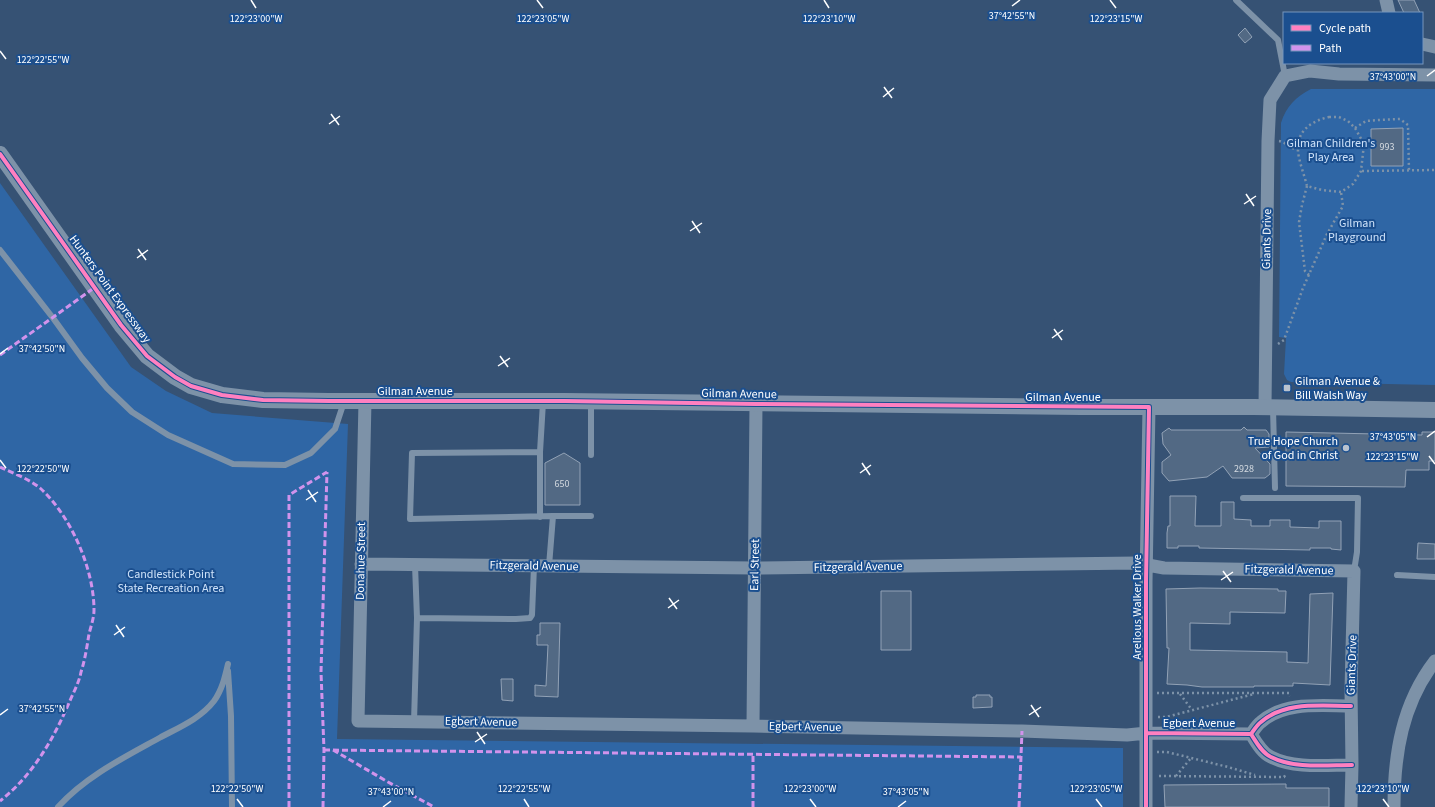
<svg xmlns="http://www.w3.org/2000/svg" width="1435" height="807" font-family="'Source Sans 3',sans-serif">
  <style>
    .green { fill: #2f66a5 }
    .building { fill: #526984; stroke: #92a2b6 }
    .lines { fill: none; stroke-linecap: round; stroke-linejoin: round }
    .path { stroke: #7d92a8; stroke-width: 2.5; stroke-dasharray: 2 3; stroke-linecap: butt }
    .service { stroke: #7d92a8; stroke-width: 6 }
    .minor { stroke: #7d92a8; stroke-width: 13 }
    .tertiary { stroke: #7d92a8; stroke-width: 16 }
    .quiet { stroke: #d193ec; stroke-width: 3; stroke-dasharray: 6 3; stroke-linecap: butt }
    .cycleway-casing { stroke: #1b4f8f; stroke-width: 6 }
    .cycleway { stroke: #ff80c0; stroke-width: 4 }
    .ticks { fill: none; stroke: #fff; stroke-width: 1.5 }
    .poi-dot { fill: #b9c2ce; stroke: #1b4f8f; stroke-width: 1.5 }
    .labels { text-anchor: middle; dominant-baseline: central; stroke-width: 4; stroke-linejoin: round; paint-order: stroke }
    .number-label { font-size: 10px; fill: #d4dae0 }
    .park-label { font-size: 12px; fill: #cfe3fa; stroke: #1b4f8f }
    .street-label { font-size: 12px; fill: #fff; stroke: #1b4f8f }
    .poi-label { font-size: 12px; fill: #fff; stroke: #1b4f8f; text-anchor: start }
    .ticks-label { font-size: 10px; text-anchor: middle; fill: #fff; stroke: #1b4f8f; stroke-width: 4; stroke-linejoin: round; paint-order: stroke }
  </style>
  <rect width="100%" height="100%" fill="#365274"/>
  <path class="green" d="M1311,89H1435V385L1291,382L1287,380L1284,374L1286,338L1279,337L1281,123C1286,106 1296,97 1311,89Z
    M0,183L131,367L166,391L212,413L348,424L337,739L1123,748V807H0Z"/>
  <path class="building" d="M1398,0H1414L1420,13H1404Z
    M1245,28L1252,37L1245,43L1238,35Z
    M1403,128V166H1371V129Z
    M1244,427L1247,430H1266L1269,434V447L1255,448L1270,464V474L1265,478H1232L1223,466L1207,477L1169,481L1162,473V462L1171,455L1163,444L1162,433L1169,428L1171,430H1241Z
    M1286,432L1422,435V432H1435V461H1429V470H1406L1405,487L1286,486Z
    M564,453L580,463V505H545V463Z
    M1170,496H1196L1195,526H1221V502H1234V519L1251,520V526H1270V520H1290V527L1319,528V521H1341V550L1331,549V548H1310V550L1199,548V546H1178V548H1167V533L1168,526H1170Z
    M1418,543L1435,544V559H1417Z
    M1200,588L1278,589V591H1286L1285,613L1230,612V624L1190,623V650L1287,652V662L1308,663L1310,594L1333,593L1330,685L1293,683V686H1254V687H1202L1187,685L1167,684L1169,648H1167L1166,589Z
    M881,591H911V650H881Z
    M540,623H560L558,697L535,696V685L546,686L548,645H537V635H540Z
    M501,679H513V701L502,700Z
    M976,695H990V697H992V707L973,708V697H976Z
    M1286,784V788H1329V807H1165L1164,785Z"/>
  <g class="lines">
    <path class="path" d="M1329,117H1339L1348,121L1355,128L1364,144L1361,171L1353,184L1341,192L1322,190L1307,186C1305,177 1298,159 1298,150C1297,130 1312,121 1329,117Z
      M1355,128L1366,121L1378,120L1400,119L1408,125L1409,171
      M1279,141C1285,142 1290,148 1297,150
      M1362,171L1435,170
      M1307,186L1302,205L1299,222L1305,271L1309,275
      M1278,344L1284,340L1303,288L1327,234L1343,206L1341,192
      M1157,693H1289L1290,696
      M1180,694L1192,710
      M1158,717H1166L1254,694
      M1157,752H1167L1228,767L1255,775
      M1159,776L1284,777L1286,774
      M1176,776L1191,758"/>
    <path class="service" d="M1236,0L1278,40L1285,76
      M0,250L53,318L82,358L107,388L132,412L168,435L233,464L285,465L311,453L335,429L344,402
      M543,402L540,452L412,453L410,519L553,516
      M1273,408L1275,488
      M591,455V402
      M1243,498H1358L1357,552L1354,571
      M540,517V452
      M415,565L417,618L516,619L530,618L532,615L534,566
      M549,566L553,516H591
      M1397,575L1435,577
      M228,671L231,716L232,807
      M414,722L417,618
      M58,807C86,776 125,757 161,737C180,727 201,718 214,701C222,690 225,677 228,664"/>
    <path class="minor" d="M1386,0L1389,13
      M1422,44L1435,47
      M365,401L358,721L753,726L1022,731L1127,735L1147,733L1251,734
      M1265,407L1268,141L1270,100L1285,76L1310,71L1339,74L1435,75
      M361,564L755,568L1137,563L1164,568L1354,571L1351,690L1352,765L1351,807
      M753,726L756,404
      M1251,734C1256,742 1262,753 1271,757C1294,769 1327,765 1352,765
      M1251,734C1254,730 1257,725 1261,722C1285,701 1321,706 1351,706
      M1146,807V582L1149,407
      M1394,807C1394,754 1402,704 1435,661"/>
    <path class="tertiary" d="M0,154L121,325L147,356L175,377L191,386L222,395L263,400L329,401H565L1081,407H1253L1435,410"/>
    <path class="quiet" d="M0,355L94,288
      M0,467C13,473 29,479 40,488C71,516 94,569 94,610C94,618 91,626 89,634C87,646 85,660 81,672C79,683 73,693 69,703C53,740 32,776 0,801
      M324,750L1021,757
      M333,750L388,782L434,807
      M289,807V495L327,472
      M323,807L324,750L321,672L327,472
      M753,807V754
      M1019,807L1022,731"/>
    <defs>
      <path id="cycleway" d="M0,154L121,325L147,356L175,377L191,386L222,395L263,400L329,401H565L756,404L1149,407L1146,582V807
        M1147,733L1251,734
        M1251,734C1256,742 1262,753 1271,757C1294,769 1327,765 1352,765
        M1251,734C1254,730 1257,725 1261,722C1285,701 1321,706 1351,706"/>
    </defs>
    <use href="#cycleway" class="cycleway-casing"/>
    <use href="#cycleway" class="cycleway"/>
  </g>
  <path class="ticks" d="M251,0L256,8M537,0L543,8M824,0L829,8M1110,0L1116,8M1012,6L1020,0M0,51L6,59M1427,76L1435,70M884,87L892,98M883,97L894,88M331,114L339,125M329,124L340,116M1246,194L1254,206M1244,204L1256,196M692,221L700,233M690,231L702,223M138,249L146,260M137,258L148,250M1054,329L1062,340M1052,338L1063,330M0,354L8,348M500,356L508,367M498,366L510,358M1427,437L1435,431M1429,456L1435,464M0,460L6,468M862,463L870,475M860,473L871,465M308,490L316,502M306,500L318,492M1223,571L1231,582M1221,580L1233,572M669,598L677,609M668,608L679,600M116,625L124,637M114,635L125,627M1031,705L1039,717M0,715L8,709M1029,715L1041,707M477,732L485,744M475,742L487,734M237,799L243,807M524,799L529,807M810,799L816,807M1096,799L1102,807M1383,799L1389,807M383,807L391,801M898,807L906,801"/>
  <g class="poi-dot">
    <rect x="1283" y="384" width="8" height="8" rx="2"/>
    <circle cx="1346" cy="448" r="4"/>
  </g>
  <g class="labels">
    <g class="number-label">
      <text x="1387" y="147">993</text>
      <text x="1244" y="469">2928</text>
      <text x="562" y="484">650</text>
    </g>
    <g class="park-label">
      <text x="1331" y="143">Gilman Children's<tspan x="1331" dy="14">Play Area</tspan></text>
      <text x="1357" y="223">Gilman<tspan x="1357" dy="14">Playground</tspan></text>
      <text x="171" y="574">Candlestick Point<tspan x="171" dy="14">State Recreation Area</tspan></text>
    </g>
    <g class="street-label">
      <text transform="translate(1267 239) rotate(-89)">Giants Drive</text>
      <text transform="translate(110 289) rotate(54)">Hunters Point Expressway</text>
      <text x="415" y="391">Gilman Avenue</text>
      <text transform="translate(739 394) rotate(1)">Gilman Avenue</text>
      <text x="1063" y="397">Gilman Avenue</text>
      <text transform="translate(361 561) rotate(-89)">Donahue Street</text>
      <text transform="translate(755 565) rotate(-89)">Earl Street</text>
      <text transform="translate(534 566) rotate(1)">Fitzgerald Avenue</text>
      <text transform="translate(858 567) rotate(-1)">Fitzgerald Avenue</text>
      <text transform="translate(1289 570) rotate(1)">Fitzgerald Avenue</text>
      <text transform="translate(1137 607) rotate(-90)">Arelious Walker Drive</text>
      <text transform="translate(1352 665) rotate(-88)">Giants Drive</text>
      <text transform="translate(481 722) rotate(1)">Egbert Avenue</text>
      <text x="1199" y="723">Egbert Avenue</text>
      <text transform="translate(805 727) rotate(1)">Egbert Avenue</text>
    </g>
    <g class="poi-label">
      <text x="1295" y="381">Gilman Avenue &amp;<tspan x="1295" dy="14">Bill Walsh Way</tspan></text>
      <text x="1338" y="441" text-anchor="end">True Hope Church<tspan x="1338" dy="14">of God in Christ</tspan></text>
    </g>
  </g>
  <g class="ticks-label">
    <text x="1012" y="19">37°42'55"N</text>
    <text x="256" y="22">122°23'00"W</text>
    <text x="543" y="22">122°23'05"W</text>
    <text x="829" y="22">122°23'10"W</text>
    <text x="1116" y="22">122°23'15"W</text>
    <text x="43" y="63">122°22'55"W</text>
    <text x="1393" y="80">37°43'00"N</text>
    <text x="42" y="352">37°42'50"N</text>
    <text x="1393" y="440">37°43'05"N</text>
    <text x="1392" y="460">122°23'15"W</text>
    <text x="43" y="472">122°22'50"W</text>
    <text x="42" y="712">37°42'55"N</text>
    <text x="237" y="792">122°22'50"W</text>
    <text x="524" y="792">122°22'55"W</text>
    <text x="810" y="792">122°23'00"W</text>
    <text x="1096" y="792">122°23'05"W</text>
    <text x="1383" y="792">122°23'10"W</text>
    <text x="391" y="795">37°43'00"N</text>
    <text x="906" y="795">37°43'05"N</text>
  </g>
  <rect x="1283" y="12" width="140" height="52" fill="#1b4f8f" stroke="#7695bc"/>
  <rect x="1291" y="25" width="20" height="6" fill="#ff80c0" stroke="#7695bc"/>
  <text x="1319" y="32" font-size="12" fill="#ffffff">Cycle path</text>
  <rect x="1291" y="45" width="20" height="6" fill="#d193ec" stroke="#7695bc"/>
  <text x="1319" y="52" font-size="12" fill="#ffffff">Path</text>
</svg>
